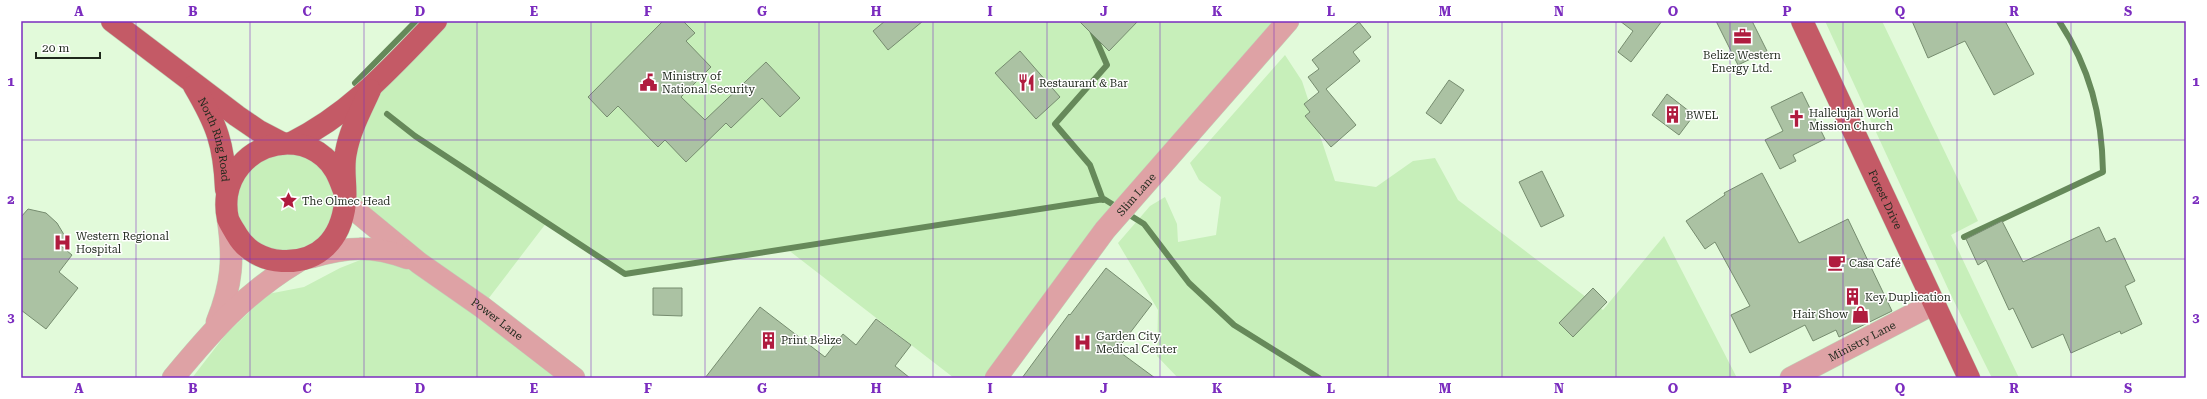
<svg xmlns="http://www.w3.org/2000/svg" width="2207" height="399" font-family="'Roboto Serif',serif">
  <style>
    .green { fill: #c7efba }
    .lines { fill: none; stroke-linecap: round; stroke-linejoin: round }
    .stream { stroke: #66895a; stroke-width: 6 }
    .building { fill: #abc2a3; stroke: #768c6f }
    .minor-casing { stroke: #bfd4b8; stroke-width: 23 }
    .major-casing { stroke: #bfd4b8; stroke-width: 23 }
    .minor { stroke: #dea2a5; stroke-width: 22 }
    .major { stroke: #c45a66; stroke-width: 22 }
    .grid { fill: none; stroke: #7b2cbf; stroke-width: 1; stroke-opacity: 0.55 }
    .labels { text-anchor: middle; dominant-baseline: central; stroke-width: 3; stroke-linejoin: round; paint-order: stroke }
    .poi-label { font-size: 11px; fill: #1f281c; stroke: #fff; text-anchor: start }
    .street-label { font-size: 11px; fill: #1f281c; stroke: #fff }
    .neatline { fill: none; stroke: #7b2cbf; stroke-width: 1.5 }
    .grid-label { font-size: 13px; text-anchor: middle; font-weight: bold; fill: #7b2cbf }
  </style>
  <rect width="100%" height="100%" fill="#e2fada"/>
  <path class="green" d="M436,21H1288L996,378H954L787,249L625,274L547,222L482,307L571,378H192L226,334L268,294L304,287L340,268L373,255L390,257L346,202L339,229L297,262L241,241L229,186L282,143L337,172L358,117Z
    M1825,21H1882L1978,221L1951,235L2019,378H1992L1950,293Z
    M1285,55L1302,81L1335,181L1376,187L1413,161L1435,158L1458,200L1603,310L1664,236L1737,378H1178L1157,356L1158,310L1118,243L1150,206L1165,197L1177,224L1178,242L1216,235L1221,197L1199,180L1190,163Z"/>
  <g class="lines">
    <path class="stream" d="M1088,21L1107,65L1055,124L1090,165L1103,200
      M355,83L416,21
      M387,114L415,136L625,274L1104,199L1144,224L1189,283L1234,325L1319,378
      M1964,237L2103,172C2102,115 2090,68 2059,21"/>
  </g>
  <path class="building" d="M663,21H683L695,33L686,41L711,67L681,97L705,120L766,62L800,98L780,117L762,98L731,128L726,123L686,162L665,140L658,147L618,106L607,117L588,97Z
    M885,21H923L888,50L873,31Z
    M1079,21H1138L1109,51Z
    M1620,21H1662L1631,62L1618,52L1633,31Z
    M1716,21H1752L1767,51L1738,65Z
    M1912,21H2005L2034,74L1994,95L1965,41L1928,58Z
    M1359,22L1371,37L1353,52L1360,61L1326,89L1356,125L1331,147L1305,116L1310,112L1304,104L1319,92L1308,77L1319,69L1312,60Z
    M1020,51L1060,97L1036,119L995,73Z
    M1449,80L1464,90L1441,124L1426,113Z
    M1802,92L1825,139L1793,155L1796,161L1780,169L1765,140L1783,131L1771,107Z
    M1667,94L1694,115L1679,135L1652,115Z
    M1542,171L1564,216L1541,227L1519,182Z
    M1762,173L1799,243L1848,219L1892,311L1839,337L1836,330L1813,341L1805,325L1750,353L1731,315L1750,306L1715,242L1705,249L1686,221L1725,195L1724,193Z
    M28,209L46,213L57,223L66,238L60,245L72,255L59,272L78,288L46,329L21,310V217Z
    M2002,221L2023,262L2099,227L2106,242L2115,238L2135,281L2125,286L2142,324L2121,334L2120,331L2071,353L2063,334L2032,348L2013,308L2009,310L1986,260L1978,265L1966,239Z
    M1106,268L1152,304L1117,350L1155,378H1022L1069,314L1070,315Z
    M653,288H682V316L653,315Z
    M1593,288L1607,302L1573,337L1559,323Z
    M760,307L825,357L843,334L856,345L876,319L911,345L895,366L910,378H705Z"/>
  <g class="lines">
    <defs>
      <g id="minor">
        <path id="s1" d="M345,202L419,263L482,307L574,378"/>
        <path d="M312,257C347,247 371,245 407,258"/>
        <path d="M217,322C232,285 234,258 228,219"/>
        <path d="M173,378C212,331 244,294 297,262"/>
        <path id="s2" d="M996,378L1105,230L1288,21"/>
        <path id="s3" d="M1791,378L1933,304"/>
      </g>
      <g id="major">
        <path d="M112,21L237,116L259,131L282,143"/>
        <path id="s4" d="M1802,21L1969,378"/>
        <path id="s5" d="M194,86C217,125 224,144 226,189"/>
        <path d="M291,143C350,114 391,68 436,21"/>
        <path d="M344,191C339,178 335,166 324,157C289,127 234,150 227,195C226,203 226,211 228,219C230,224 234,230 237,235C246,251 264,260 282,261C319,263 341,239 345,203C347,186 342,169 346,152C350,130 361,110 370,90"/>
      </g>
    </defs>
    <use href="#minor" class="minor-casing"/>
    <use href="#major" class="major-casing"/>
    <use href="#minor" class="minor"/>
    <use href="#major" class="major"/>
  </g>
  <path class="grid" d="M136,21V378M250,21V378M364,21V378M477,21V378M591,21V378M705,21V378M819,21V378M933,21V378M1047,21V378M1160,21V378M1274,21V378M1388,21V378M1502,21V378M1616,21V378M1730,21V378M1843,21V378M1957,21V378M2071,21V378M21,140H2186M21,259H2186"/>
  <defs>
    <symbol id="office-bare" viewBox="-9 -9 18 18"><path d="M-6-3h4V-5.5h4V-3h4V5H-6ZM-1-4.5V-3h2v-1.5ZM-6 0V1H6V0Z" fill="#b01c3f" stroke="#fff" stroke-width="2.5" paint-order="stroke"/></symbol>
    <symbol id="civic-bare" viewBox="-9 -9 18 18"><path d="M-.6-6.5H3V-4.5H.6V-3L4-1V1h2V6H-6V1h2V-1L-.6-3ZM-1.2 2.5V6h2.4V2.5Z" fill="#b01c3f" stroke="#fff" stroke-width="2.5" paint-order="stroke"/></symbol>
    <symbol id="restaurant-bare" viewBox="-9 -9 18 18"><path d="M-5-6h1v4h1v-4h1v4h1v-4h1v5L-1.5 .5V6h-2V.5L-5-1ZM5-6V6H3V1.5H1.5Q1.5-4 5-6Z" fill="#b01c3f" stroke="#fff" stroke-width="2.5" paint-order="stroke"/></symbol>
    <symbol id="building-bare" viewBox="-9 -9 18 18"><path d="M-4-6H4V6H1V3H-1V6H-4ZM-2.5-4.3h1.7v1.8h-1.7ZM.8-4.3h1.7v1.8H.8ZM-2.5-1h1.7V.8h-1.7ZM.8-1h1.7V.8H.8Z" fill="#b01c3f" stroke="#fff" stroke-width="2.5" paint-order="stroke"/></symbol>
    <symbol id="church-bare" viewBox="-9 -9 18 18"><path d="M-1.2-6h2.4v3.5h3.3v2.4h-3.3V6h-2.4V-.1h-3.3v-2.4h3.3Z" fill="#b01c3f" stroke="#fff" stroke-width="2.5" paint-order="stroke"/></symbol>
    <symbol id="sight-bare" viewBox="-9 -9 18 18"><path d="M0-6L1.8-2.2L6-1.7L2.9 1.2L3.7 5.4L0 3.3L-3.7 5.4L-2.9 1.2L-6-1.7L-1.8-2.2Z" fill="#b01c3f" stroke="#fff" stroke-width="2.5" paint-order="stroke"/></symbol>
    <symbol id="hospital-bare" viewBox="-9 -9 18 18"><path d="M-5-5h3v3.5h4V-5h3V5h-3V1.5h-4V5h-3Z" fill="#b01c3f" stroke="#fff" stroke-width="2.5" paint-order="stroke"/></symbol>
    <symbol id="cafe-bare" viewBox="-9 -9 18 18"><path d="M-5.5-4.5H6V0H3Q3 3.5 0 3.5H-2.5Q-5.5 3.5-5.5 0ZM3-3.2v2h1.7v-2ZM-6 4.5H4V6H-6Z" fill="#b01c3f" stroke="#fff" stroke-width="2.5" paint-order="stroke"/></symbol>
    <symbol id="shop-bare" viewBox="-9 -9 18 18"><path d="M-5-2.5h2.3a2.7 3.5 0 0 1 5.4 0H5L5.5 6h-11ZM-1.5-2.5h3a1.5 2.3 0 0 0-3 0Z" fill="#b01c3f" stroke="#fff" stroke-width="2.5" paint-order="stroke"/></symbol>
  </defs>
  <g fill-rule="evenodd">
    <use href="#office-bare" x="1730" y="24" width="25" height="25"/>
    <use href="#civic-bare" x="636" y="70" width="25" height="25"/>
    <use href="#restaurant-bare" x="1014" y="70" width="25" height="25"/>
    <use href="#building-bare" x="1660" y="102" width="25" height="25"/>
    <use href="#church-bare" x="1784" y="106" width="25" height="25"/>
    <use href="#sight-bare" x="276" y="188" width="25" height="25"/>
    <use href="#hospital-bare" x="50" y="230" width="25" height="25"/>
    <use href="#cafe-bare" x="1824" y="250" width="25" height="25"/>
    <use href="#building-bare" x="1840" y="284" width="25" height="25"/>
    <use href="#shop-bare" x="1848" y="302" width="25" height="25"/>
    <use href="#building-bare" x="756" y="328" width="25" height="25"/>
    <use href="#hospital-bare" x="1070" y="330" width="25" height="25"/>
  </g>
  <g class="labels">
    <g class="poi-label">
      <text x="1742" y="55" text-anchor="middle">Belize Western<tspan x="1742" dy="13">Energy Ltd.</tspan></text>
      <text x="662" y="76">Ministry of<tspan x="662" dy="13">National Security</tspan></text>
      <text x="1039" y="83">Restaurant &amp; Bar</text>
      <text x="1809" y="113">Hallelujah World<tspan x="1809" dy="13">Mission Church</tspan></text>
      <text x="1686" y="115">BWEL</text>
      <text x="302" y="201">The Olmec Head</text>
      <text x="76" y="236">Western Regional<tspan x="76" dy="13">Hospital</tspan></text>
      <text x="1849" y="263">Casa Café</text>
      <text x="1865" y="297">Key Duplication</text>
      <text x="1848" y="314" text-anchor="end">Hair Show</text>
      <text x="1096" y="336">Garden City<tspan x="1096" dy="13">Medical Center</tspan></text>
      <text x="781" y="340">Print Belize</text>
    </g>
    <g class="street-label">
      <text stroke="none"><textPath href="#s5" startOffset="58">North Ring Road</textPath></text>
      <text stroke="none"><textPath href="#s2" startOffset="231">Slim Lane</textPath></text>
      <text stroke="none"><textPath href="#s4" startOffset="197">Forest Drive</textPath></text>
      <text stroke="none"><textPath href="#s1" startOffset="192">Power Lane</textPath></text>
      <text stroke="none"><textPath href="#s3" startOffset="80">Ministry Lane</textPath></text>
    </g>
  </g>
  <rect width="2207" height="399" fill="none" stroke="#ffffff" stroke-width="44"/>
  <path d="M36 52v6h64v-6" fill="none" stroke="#1f281c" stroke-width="2"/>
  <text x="42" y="52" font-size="12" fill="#1f281c" stroke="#ffffff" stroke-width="3" paint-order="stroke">20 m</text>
  <rect x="22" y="22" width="2163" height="355" class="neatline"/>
  <g class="grid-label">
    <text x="79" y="16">A</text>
    <text x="193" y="16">B</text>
    <text x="307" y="16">C</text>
    <text x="420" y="16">D</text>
    <text x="534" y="16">E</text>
    <text x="648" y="16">F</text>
    <text x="762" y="16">G</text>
    <text x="876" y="16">H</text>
    <text x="990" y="16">I</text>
    <text x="1104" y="16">J</text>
    <text x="1217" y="16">K</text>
    <text x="1331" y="16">L</text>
    <text x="1445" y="16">M</text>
    <text x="1559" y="16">N</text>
    <text x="1673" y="16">O</text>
    <text x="1787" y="16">P</text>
    <text x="1900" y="16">Q</text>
    <text x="2014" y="16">R</text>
    <text x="2128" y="16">S</text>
    <text x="11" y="86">1</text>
    <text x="2196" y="86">1</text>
    <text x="11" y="204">2</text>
    <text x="2196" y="204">2</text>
    <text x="11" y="322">3</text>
    <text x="2196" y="322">3</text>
    <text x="79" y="393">A</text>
    <text x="193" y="393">B</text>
    <text x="307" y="393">C</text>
    <text x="420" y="393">D</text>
    <text x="534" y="393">E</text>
    <text x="648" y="393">F</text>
    <text x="762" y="393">G</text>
    <text x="876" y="393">H</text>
    <text x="990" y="393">I</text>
    <text x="1104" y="393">J</text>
    <text x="1217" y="393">K</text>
    <text x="1331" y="393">L</text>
    <text x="1445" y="393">M</text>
    <text x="1559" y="393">N</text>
    <text x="1673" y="393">O</text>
    <text x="1787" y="393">P</text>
    <text x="1900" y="393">Q</text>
    <text x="2014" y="393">R</text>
    <text x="2128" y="393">S</text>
  </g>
</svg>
